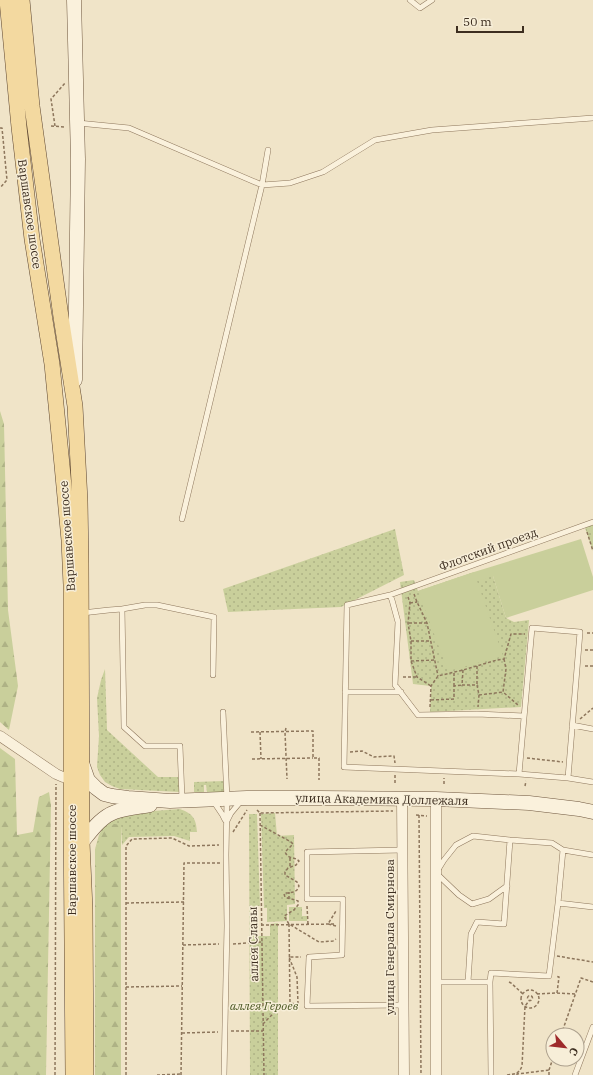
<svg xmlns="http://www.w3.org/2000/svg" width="593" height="1075" font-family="'IBM Plex Serif',serif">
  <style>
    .green { fill: url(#green-dots) }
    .forest { fill: url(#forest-firs) }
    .pitch { fill: #c9cf9b }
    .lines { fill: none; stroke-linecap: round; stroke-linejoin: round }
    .lane-casing { stroke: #8d765c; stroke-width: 6 }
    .street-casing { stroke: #8d765c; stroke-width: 11 }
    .secondary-casing { stroke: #6f573f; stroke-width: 15 }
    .primary-casing { stroke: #5b4430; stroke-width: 16 }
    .path { stroke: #8d765c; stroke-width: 1.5; stroke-dasharray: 3 2; stroke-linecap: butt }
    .lane { stroke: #faf1dc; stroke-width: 5 }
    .street { stroke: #faf1dc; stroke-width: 10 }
    .secondary { stroke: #faf1dc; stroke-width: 14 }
    .primary { stroke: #f3d9a0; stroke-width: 15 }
    .labels { text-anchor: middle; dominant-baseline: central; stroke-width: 3; stroke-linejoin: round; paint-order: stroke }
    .street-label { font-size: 12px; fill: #3d2e20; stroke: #f7eed8 }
    .park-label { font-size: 12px; font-style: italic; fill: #4d5a26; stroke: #f7eed8 }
  </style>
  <defs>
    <pattern id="green-dots" width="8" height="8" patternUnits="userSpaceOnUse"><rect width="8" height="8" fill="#c9cf9b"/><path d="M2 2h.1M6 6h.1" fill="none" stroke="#aeb285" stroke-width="1.8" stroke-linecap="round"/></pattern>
    <pattern id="forest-firs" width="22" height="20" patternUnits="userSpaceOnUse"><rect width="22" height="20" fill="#c9cf9b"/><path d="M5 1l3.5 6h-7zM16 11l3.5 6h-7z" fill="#aeb285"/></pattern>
  </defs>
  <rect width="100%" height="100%" fill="#f0e4c8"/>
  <path class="green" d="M593,522V551L584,525Z
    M395,529L404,575L341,607L228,612L223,589Z
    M474,572L493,576L506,618L514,622L529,620L521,707L430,712L431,686L413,684L400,582L414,580L418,591Z
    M105,669L107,730L158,777H182L180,792L120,789L112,786L105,782L100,775L97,767L99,736L97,698L101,680Z
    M225,781V792H207L206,785H204V792H194V782Z
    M180,809C193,814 196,818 197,832H190V841L174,836L129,837L122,845L121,825L107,829L95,849L99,835L106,822L126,813Z
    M275,813L277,836L294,835L295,904L287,905V921L267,922V908H264L261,814Z
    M249,814H257L260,906H257L258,936H270V924L278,923V1075H250Z
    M289,907H302V916H308L307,921H289Z"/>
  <path class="forest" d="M0,411L4,424L8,610L18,686L9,730L0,722Z
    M0,748L15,759L17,835L33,832L39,797L49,792L51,805L46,1075H0Z
    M114,824L121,825V1075H95V849L105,830Z"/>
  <path class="pitch" d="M581,539L593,577V590L506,618L493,576L477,581L503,656L448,671L418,591L474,572Z"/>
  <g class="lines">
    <defs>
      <path id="lane" d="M410,0L420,8L432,0
        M78,123L129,128L262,185L290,183L323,172L375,140L432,130L593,118
        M182,519L262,185L268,150
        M390,595L392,600L398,622L395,685L418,715L477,714L524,716
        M122,609L145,605H157L214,617L213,675
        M82,613L109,610L122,609L124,727L145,746H180L182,799
        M345,692H401
        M223,712L227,799L226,855L227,926L224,1075
        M572,725L593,729
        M519,774L344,767L347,605L390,595L593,522
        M568,778L580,632L532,628L519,774L568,778L593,782
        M214,802L222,814L225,820
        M227,821L231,813L241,801
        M510,840L552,843L563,850L558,903
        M402,850L307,852V899H343L342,955L309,957L307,1006L403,1005
        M563,850L593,855
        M436,982H490L491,973L549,976L558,903L593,907
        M468,982L471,934L477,922L504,924L510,840L473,836L456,845L444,860L436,873L459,895L472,904L489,899L507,886
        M490,982L491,1075
        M575,1075L593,1027"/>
      <path id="street" d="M0,736L56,774L63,777L71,779
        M402,798L404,1075
        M436,799V1075"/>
      <path id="secondary" d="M74,0L78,159L75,380
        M82,763L88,780L96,788L104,794L112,796L128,798L170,801L247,798H320L436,799L529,803L579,809L593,812
        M82,842C92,830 101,817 115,812C126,808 139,807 150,805"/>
      <path id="primary" d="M7,0L19,127L32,239L52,364L62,465L69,540L71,585V807L73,1075
        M22,0L32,106L61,317L75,406L80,501L81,562L82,842L85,909L86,1075"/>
    </defs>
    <use href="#lane" class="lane-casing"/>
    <use href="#street" class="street-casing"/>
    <use href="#secondary" class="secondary-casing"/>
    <use href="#primary" class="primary-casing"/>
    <path class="path" d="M51,126L65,127
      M55,126L51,99L65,83
      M0,128H2L7,180L0,188
      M587,532L593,551
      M414,594L417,602L427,623L438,676
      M408,597L410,603L408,623L411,641V661L417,677L431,686
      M410,603L417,602
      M409,623H427
      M587,633H593
      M411,641H431
      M585,650H593
      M504,659L506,669L503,692L518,705
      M411,661L435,660
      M585,666H593
      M463,670L462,685H477L479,695L478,707
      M403,677H417
      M477,684V666
      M454,686V672
      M479,695L503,692
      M431,700L454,699V686L462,685
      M430,707L431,686L438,676L463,670L497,660L504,659L511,634H525
      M580,719L593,708
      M286,728L285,732L287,779
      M251,732L313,731V758H319V780
      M260,732L261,759
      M350,752L362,751L374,757L394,756L395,763
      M527,758L563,762
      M252,759L313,758
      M395,783V775
      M444,784V778
      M525,786L526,781
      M257,810L260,813L393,811
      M260,813L264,1075
      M416,815L427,816
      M419,815L421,1075
      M260,825L291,842L293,844L285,852C289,860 294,856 299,861L296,865L288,868L285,872V875L297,882L299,886L297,890L294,892L286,893L284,894L285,897C289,899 293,899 298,901V905L294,910L284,916L289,924L319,942L333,941L336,939
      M233,832L247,810
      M290,858V867
      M289,899V892
      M126,903L184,902
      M307,906L308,924
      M289,924L290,1004
      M261,925L335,924
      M336,926L328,924L336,911
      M233,944L261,942
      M183,945L219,944
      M557,956L593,962
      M509,982L511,983L523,994
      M126,987L182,986
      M521 999a9 9 0 1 1 18 0a9 9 0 1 1-18 0Z
      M557,993L576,994
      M537,994L557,993L559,977L556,976
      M527.5 998a2.5 2.5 0 1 1 5 0a2.5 2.5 0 1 1-5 0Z
      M298,1004L297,977L289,957H301
      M263,1024C272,1015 283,1001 298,1004
      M231,1031H263
      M182,1033L218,1032
      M561,1035L581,978L593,982
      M55,1075L56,784
      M126,1075V846L132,839L172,838L189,846L219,845
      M157,1075L181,1074
      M181,1075L184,863H220
      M507,1075C515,1074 519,1074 522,1066L525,1006L529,1001
      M517,1075V1074L549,1070
      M549,1075V1070L553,1058"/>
    <use href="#lane" class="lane"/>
    <use href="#street" class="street"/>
    <use href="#secondary" class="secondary"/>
    <use href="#primary" class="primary"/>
  </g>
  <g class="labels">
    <g class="street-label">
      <text transform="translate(30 214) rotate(82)">Варшавское шоссе</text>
      <text transform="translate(67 536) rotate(-94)">Варшавское шоссе</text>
      <text transform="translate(488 549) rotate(-20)">Флотский проезд</text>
      <text transform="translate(382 799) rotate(1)">улица Академика Доллежаля</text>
      <text transform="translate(71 860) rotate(-90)">Варшавское шоссе</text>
      <text transform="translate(389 937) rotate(-90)">улица Генерала Смирнова</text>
      <text transform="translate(253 944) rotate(-91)">аллея Славы</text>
    </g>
    <g class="park-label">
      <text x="264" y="1005">аллея Героев</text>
    </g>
  </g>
  <g transform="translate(565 1047) rotate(118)"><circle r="19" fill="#f7eed8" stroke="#ada18e"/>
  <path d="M0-3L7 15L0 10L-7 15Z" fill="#9e2a2b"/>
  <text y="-6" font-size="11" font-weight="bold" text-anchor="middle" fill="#3d2e20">С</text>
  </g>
  <path d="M457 26v6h66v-6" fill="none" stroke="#3d2e20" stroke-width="2"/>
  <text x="463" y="26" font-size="12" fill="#3d2e20" stroke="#f7eed8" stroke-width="3" paint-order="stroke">50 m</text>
</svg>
